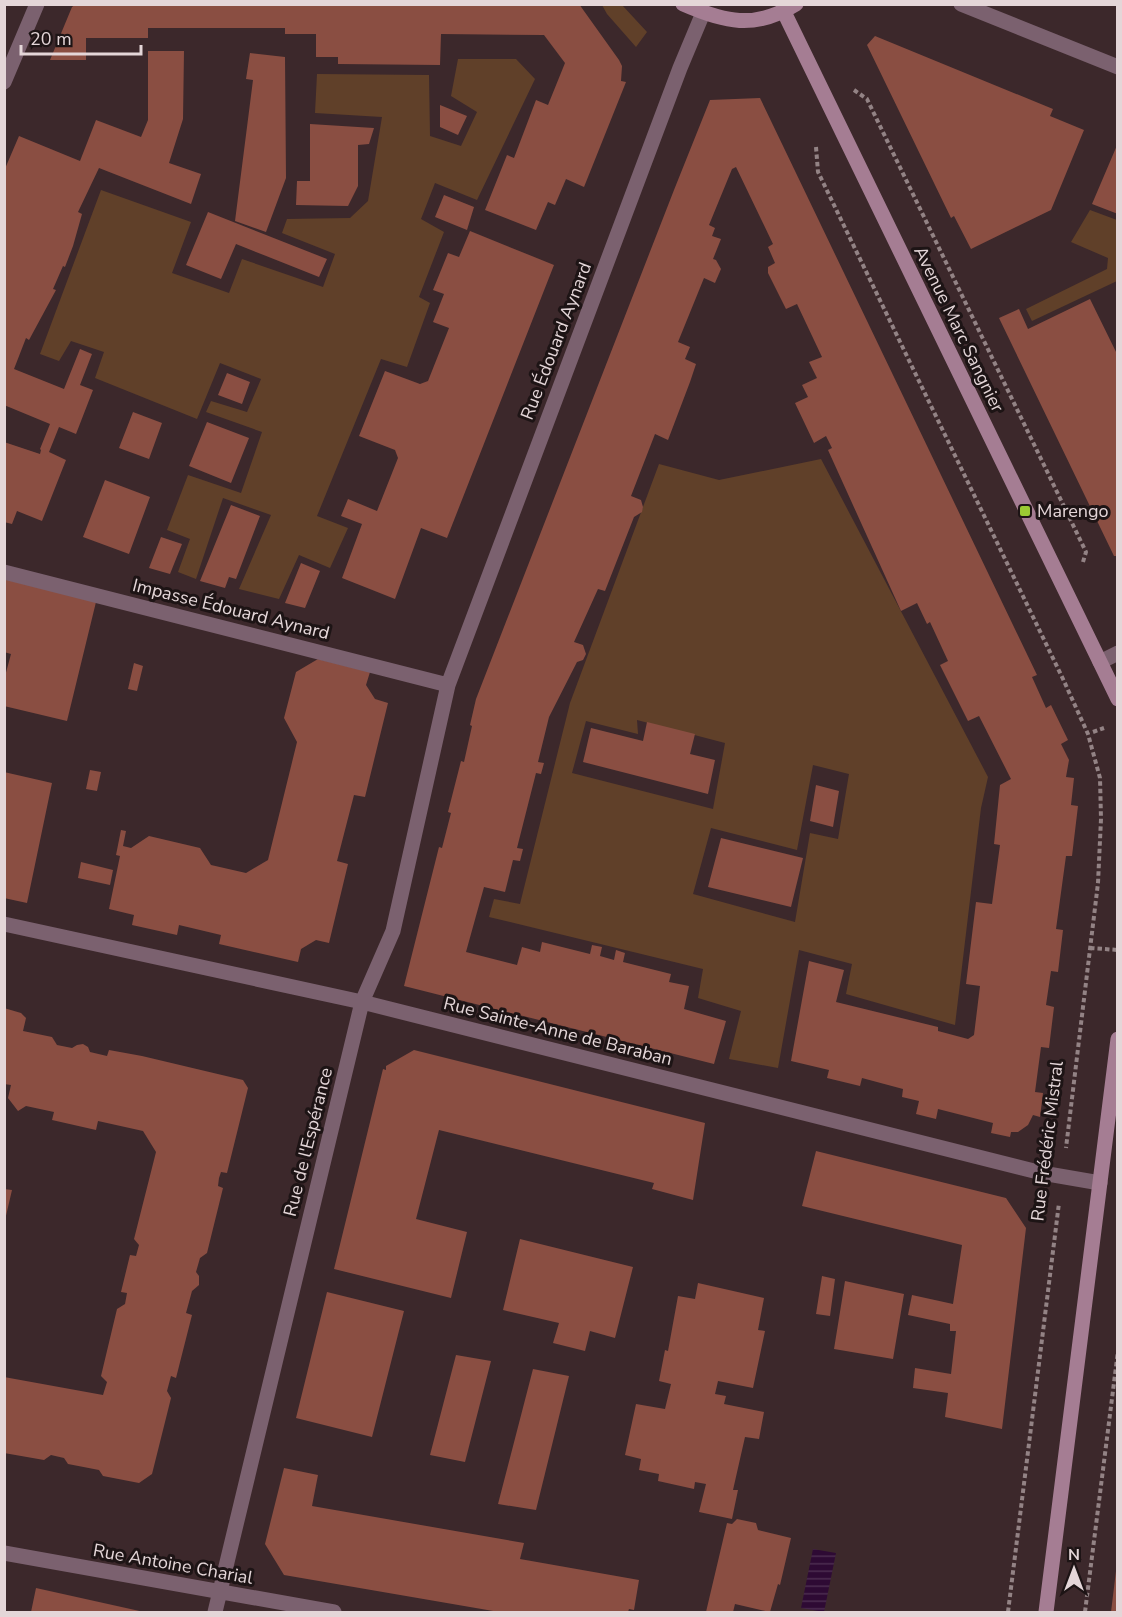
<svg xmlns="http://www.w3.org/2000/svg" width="1122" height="1617" font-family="'Nunito Sans',sans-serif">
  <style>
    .green { fill: #604029; fill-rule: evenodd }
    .water { fill: url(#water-rules) }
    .building { fill: #8a4e42 }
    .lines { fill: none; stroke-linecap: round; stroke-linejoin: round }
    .path { stroke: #938385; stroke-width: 4; stroke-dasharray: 4.5 3; stroke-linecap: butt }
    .street { stroke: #7b616f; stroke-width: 15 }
    .secondary { stroke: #a57d93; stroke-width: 15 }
    .poi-dot { fill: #9bcb33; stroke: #1d1415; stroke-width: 2 }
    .labels { text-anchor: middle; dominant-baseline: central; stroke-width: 6; stroke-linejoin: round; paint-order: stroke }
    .street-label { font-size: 18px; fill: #e4d6d8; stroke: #1d1415 }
    .poi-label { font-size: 18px; fill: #e4d6d8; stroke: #1d1415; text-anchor: start }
  </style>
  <defs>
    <pattern id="water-rules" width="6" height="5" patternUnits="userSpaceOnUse" patternTransform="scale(1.5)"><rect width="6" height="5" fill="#2e0a34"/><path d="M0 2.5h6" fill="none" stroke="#4c2d51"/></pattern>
  </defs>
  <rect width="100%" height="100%" fill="#3c282b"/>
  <path class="green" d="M602,5H622L647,32L636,47L607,14Z
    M458,59H516L535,79L477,200L435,183L421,219L444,232L419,297L430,303L407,367L381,359L317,516L348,528L330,568L299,555L279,599L239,589L271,515L223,498L196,579L178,572L190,539L167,530L188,475L241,493L262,432L206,412L211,401L247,412L261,379L220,363L197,419L95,378L104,352L71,341L59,361L40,354L101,190L191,222L172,273L229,293L242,259L323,287L335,254L282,233L287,219L350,218L368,201L382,117L315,113L317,74L429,75L430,136L461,146L477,112L451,96Z
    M1090,210L1117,220V281L1032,321L1026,309L1107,269L1108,258L1071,242Z
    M821,459L988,777L981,808L955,1025L846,994L852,964L799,950L778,1068L729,1059L741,1011L698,998L703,969L489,917L494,899L520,904L570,703L659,464L719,480ZM637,720L725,743L713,809L572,773L586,721L638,734ZM813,765L849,774L838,839L810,833L795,922L693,894L711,828L797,850Z"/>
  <path class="water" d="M813,1549L836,1553L824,1612L801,1608Z"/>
  <path class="building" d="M76,4H579L619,60L622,66L621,81L626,82L584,187L566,179L555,205L548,202L536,230L485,210L507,155L514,158L536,100L548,105L565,63L544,35L441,34L440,65L338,64V57H316V34H285V28H148V38H86V60H50L72,7Z
    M875,36L1053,109L1050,116L1084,130L1051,210L971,249L954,216L951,218L867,45Z
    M148,51H184L183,119L169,163L201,174L191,204L99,168L78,212L82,214L73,246L65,267L63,266L53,289L56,290L29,340L26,338L14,369L64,389L80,349L92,354L80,385L93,390L76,434L59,427L49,452L66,460L42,521L17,511L12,524L4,522V442L40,454L41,450L40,449L50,424L4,405V171L19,136L80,161L96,120L141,137L148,120Z
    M250,53L285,57L286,178L266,232L235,221L253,80L246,79Z
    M760,98L1037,675L1032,677L1046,708L1051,705L1068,740L1061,744L1069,760L1066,777L1074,778L1071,805L1078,806L1072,856H1066L1056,929L1063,930L1058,972L1051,971L1046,1005L1054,1007L1049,1048L1041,1047L1035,1092L1043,1093L1040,1117L1033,1115L1028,1125L1018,1132H1011L1010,1137L991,1133L993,1123L938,1109L936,1119L916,1114L919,1101L902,1097L903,1089L862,1078L860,1086L827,1078L829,1070L791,1061L809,961L844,970L836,1002L938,1027V1031L968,1039L974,1035L980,986L966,984L976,902L992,904L1000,845L994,844L1000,785L1011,779L979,716L968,721L940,665L948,661L930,622L927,624L917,603L901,611L828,450L832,448L826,436L814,443L795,403L808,397L802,385L817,378L809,362L822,357L797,304L786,309L768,273V267L775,263L768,247L773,244L736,167L732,169L709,225L715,228L712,236L721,239L713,259L716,260L721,269L715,283L704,278L678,342L690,347L685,359L696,364L690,382L668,440L655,434L631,496L641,500L643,507L642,512L634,517L605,591L598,589L574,642L583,645L586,654L583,660L577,662L549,717L538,762L544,763L541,774L536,773L517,848L523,849L520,861L513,860L505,892L484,887L466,952L517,965L522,947L540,952L542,942L590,954L592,945L602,947L600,956L614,960L616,950L625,953L623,962L671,974L669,982L689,986L684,1009L726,1021L714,1064L404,986L439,847L442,848L451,813L448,812L461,761L464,762L472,726L470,725L476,699L674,190L710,100Z
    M440,105L467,116L458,135L440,127Z
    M310,124L374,128L369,144L358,145V186L348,206L296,205L297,181H310Z
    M1118,143V214L1092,204Z
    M444,195L474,207L467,230L435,217Z
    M208,212L327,259L319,277L236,244L221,279L186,265Z
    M470,231L554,265L447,538L421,528L395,599L342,578L362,524L341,516L348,499L377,511L398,458L395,450L359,436L385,371L420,384L428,381L449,328L433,322L444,294L433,290L448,253L459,257Z
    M1090,299L1118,356V556H1114L999,318L1019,309L1028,329Z
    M227,373L250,382L242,404L218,395Z
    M133,412L162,423L149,459L119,448Z
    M207,422L249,438L231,483L189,466Z
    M105,480L150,497L129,554L83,537Z
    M231,505L260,516L236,579L229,577L225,588L200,581Z
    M161,537L182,544L170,574L149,568Z
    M301,563L320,571L305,608L285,603Z
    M4,579L96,602L67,721L4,706V680L11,654L4,652Z
    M318,659L370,672L366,685L375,699L388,703L365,797L354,795L337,861L348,864L329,943L316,940L301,949L298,962L219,944L221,935L179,925L177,935L132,925L134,915L109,909L120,856L116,855L121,830L126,831L123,846L131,848L149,836L200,848L211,865L246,873L268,860L297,742L284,718L296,672Z
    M134,663L143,666L137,691L128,689Z
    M647,722L695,734L690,754L715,760L708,794L583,762L591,728L643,741Z
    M90,770L101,772L97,791L86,789Z
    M4,772L52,783L27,903L4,898Z
    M816,785L839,791L833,827L810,821Z
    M721,838L803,858L791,907L708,887Z
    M81,862L113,870L110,885L78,878Z
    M4,1008L21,1013L26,1018L23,1031L52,1037L57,1045L72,1048L77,1045L83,1044L88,1047L90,1052L107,1056L109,1050L142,1056L243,1080L248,1088L227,1173L221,1172L219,1178L218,1186L223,1188L207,1253L200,1258L196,1272L199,1276V1285L192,1291L186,1313L192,1315L176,1378L171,1376L167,1391L171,1398L152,1474L139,1483L103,1476L99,1470L68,1464L64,1458L51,1455L44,1460L4,1453V1377L103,1395L107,1382L101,1376L117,1309L125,1304L127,1293L121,1292L130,1255L136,1256L139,1245L134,1239L156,1152L143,1131L98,1121L96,1130L52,1120L54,1112L26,1106L18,1111L8,1098L11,1085L4,1084Z
    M414,1050L705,1123L693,1200L652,1189L654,1183L439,1130L416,1219L467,1232L451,1298L334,1269L383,1069L386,1070V1066Z
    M816,1151L1006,1198L1026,1228L1002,1429L945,1417L948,1393L913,1388L915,1368L951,1374L956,1331H950V1324L908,1315L912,1295L953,1304L962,1245L802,1206Z
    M4,1189L12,1190L5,1220H4Z
    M520,1239L633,1267L615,1338L590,1331L585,1351L553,1343L559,1323L503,1310Z
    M822,1276L835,1279L830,1316L816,1314Z
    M845,1281L904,1294L893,1359L834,1349Z
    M698,1283L764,1298L758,1330L765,1331L753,1388L718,1381L715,1394L726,1396L724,1404L764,1412L759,1439L745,1437L733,1490H738L732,1519L699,1512L706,1484L695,1482L694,1489L658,1481L659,1474L639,1470L641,1459L625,1455L636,1404L665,1409L671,1384L659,1381L665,1350L668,1351L678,1296L695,1299Z
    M327,1292L404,1311L372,1437L296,1418Z
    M456,1355L491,1361L465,1462L430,1455Z
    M533,1369L569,1376L536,1510L498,1504Z
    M284,1468L318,1475L312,1506L524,1543L520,1559L639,1580L634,1610L629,1609L628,1612H499L284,1575L265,1544Z
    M737,1519L756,1523L758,1530L791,1538L780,1585L778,1584L770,1612L735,1604L733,1612H706L727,1523L732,1524Z
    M1116,1571L1118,1612H1111Z
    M36,1588L144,1612H31Z"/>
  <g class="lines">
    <path class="path" d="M854,90L867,99L1086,552L1083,562
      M816,147L818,172L1063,679L1088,734L1100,778L1101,819L1098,883L1066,1148
      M1093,732L1104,728
      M1090,948L1118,950
      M1008,1612L1059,1203
      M1085,1612L1118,1351"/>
    <path class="street" d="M961,4L1118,67
      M4,82L37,4
      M4,572L448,685
      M1100,662L1118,653
      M4,924L362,1002L1042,1173L1100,1183
      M4,1553L334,1612
      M215,1612L362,1002L393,931L448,685L680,68L703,13"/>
    <path class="secondary" d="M683,4C724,22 755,30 796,4
      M784,12L1118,699
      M1046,1612L1118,1039"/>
  </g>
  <rect class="poi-dot" x="1019" y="505" width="12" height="12" rx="3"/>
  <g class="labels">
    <g class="street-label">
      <text transform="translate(959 329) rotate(64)">Avenue Marc Sangnier</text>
      <text transform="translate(556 341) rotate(-69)">Rue Édouard Aynard</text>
      <text transform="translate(231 609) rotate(14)">Impasse Édouard Aynard</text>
      <text transform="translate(558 1031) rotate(14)">Rue Sainte-Anne de Baraban</text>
      <text transform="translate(1047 1141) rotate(-83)">Rue Frédéric Mistral</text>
      <text transform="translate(308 1142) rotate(-76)">Rue de l'Espérance</text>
      <text transform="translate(173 1564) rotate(10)">Rue Antoine Charial</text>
    </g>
    <g class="poi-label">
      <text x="1037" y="511">Marengo</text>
    </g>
  </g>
  <rect width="1122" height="1617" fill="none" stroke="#e4d6d8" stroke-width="12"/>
  <g transform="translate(1074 1569)" stroke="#1d1415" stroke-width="4.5" paint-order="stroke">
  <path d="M0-4.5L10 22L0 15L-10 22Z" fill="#e4d6d8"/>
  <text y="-9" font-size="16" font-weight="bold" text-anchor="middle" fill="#e4d6d8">N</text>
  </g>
  <path d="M21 45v9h120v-9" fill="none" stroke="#e4d6d8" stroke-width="3"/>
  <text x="30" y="45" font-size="18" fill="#e4d6d8" stroke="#1d1415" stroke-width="4.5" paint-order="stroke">20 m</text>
</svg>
